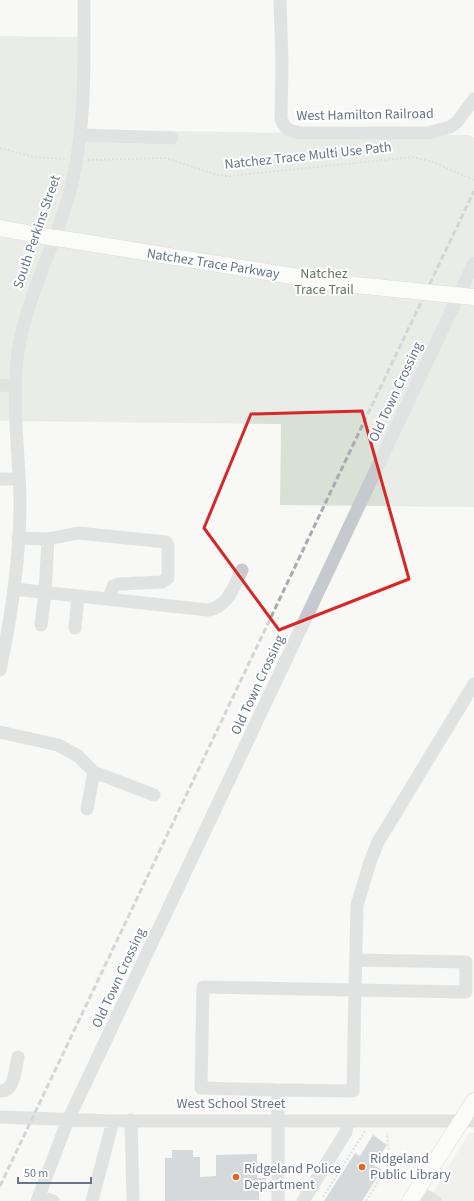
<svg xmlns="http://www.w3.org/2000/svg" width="474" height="1201" font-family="'Source Sans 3',sans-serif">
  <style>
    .built { fill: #e6e7e6 }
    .green { fill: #d9e0d6 }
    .building { fill: #acb4ba }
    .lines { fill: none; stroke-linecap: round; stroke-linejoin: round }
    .major-casing { stroke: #b9bdc1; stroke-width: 17 }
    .path { stroke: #bfc2c4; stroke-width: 2; stroke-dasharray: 2 2; stroke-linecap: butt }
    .minor { stroke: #c6c9cd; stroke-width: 13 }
    .major { stroke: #fff; stroke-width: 16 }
    .rail { stroke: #a6acb2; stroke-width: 3; stroke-dasharray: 6 3; stroke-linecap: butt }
    .major-bridge-casing { stroke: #b9bdc1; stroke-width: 17; stroke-linecap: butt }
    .major-bridge { stroke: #fff; stroke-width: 16 }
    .marked { fill: none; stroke: #d62828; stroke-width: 3; stroke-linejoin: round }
    .poi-dot { fill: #ea6224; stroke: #fff; stroke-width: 1.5 }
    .labels { text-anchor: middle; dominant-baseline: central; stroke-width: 4; stroke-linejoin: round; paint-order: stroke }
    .street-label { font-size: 14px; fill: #667687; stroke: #fff }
    .park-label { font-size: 14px; fill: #647961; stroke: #fff }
    .poi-label { font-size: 14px; fill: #667687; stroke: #fff; text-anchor: start }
  </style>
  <rect width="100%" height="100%" fill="#f8f8f5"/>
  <path class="built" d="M469,1133H474V1201H428Z"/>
  <path class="green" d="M0,36L87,37L86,130L469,135L474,138V507L280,505L281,424L0,421Z"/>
  <path class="building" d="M373,1135L387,1145L374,1165L382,1170L362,1201H324L355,1153L360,1156Z
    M172,1150H193V1157H200V1177L216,1176V1155L257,1154V1178H266V1189H259V1200L165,1201V1158H172Z"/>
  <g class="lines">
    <defs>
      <path id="major" d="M0,228L49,237
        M76,241L335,283L405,290
        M410,1201L474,1101"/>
    </defs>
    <use href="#major" class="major-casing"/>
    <path class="path" d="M0,148L34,157L66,159
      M88,160L166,158L217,175L229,176L413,157L433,162L474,180
      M323,1197L365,1131
      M366,1201L389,1165L386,1162L389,1154L387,1133"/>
    <path class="minor" d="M280,0L282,62L281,119C285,130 290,131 301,133H428L450,127L457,122L474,99
      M80,135L172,138
      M0,385L15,386
      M0,479H18
      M18,538L48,539L78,533L166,542L168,546V578L162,582L119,584L113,586L109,599
      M14,589L208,610C228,607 234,586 242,570
      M41,625L45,593L48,539
      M75,628L78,596
      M0,670C12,614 20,557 20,500C19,453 12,407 17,360C24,299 56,246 71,187C86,126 84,63 84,0
      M0,732L58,745L78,756L94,772L154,795
      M87,809L94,772
      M356,960L466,962V992L355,990L357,905L370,862L378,842L474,684
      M278,1090L201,1088L203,987L355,990L353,1091L278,1090V1201
      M0,1091C15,1092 15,1068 18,1057
      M0,1117L113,1121H474
      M131,1120L133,1201
      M417,1191L435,1201
      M39,1196L53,1201
      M37,1201L68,1120L474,263
      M92,1201L113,1121
      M303,1201L346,1132L348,1121"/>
    <use href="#major" class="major"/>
    <path class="rail" d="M0,1186L474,191"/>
    <defs>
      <path id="major-bridge" d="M49,237L76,241
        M405,290L474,297"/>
    </defs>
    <use href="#major-bridge" class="major-bridge-casing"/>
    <use href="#major-bridge" class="major-bridge"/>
  </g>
  <path d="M0 0H474V1201H0ZM362,411L409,579L279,630L204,528L251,414Z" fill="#f8f8f5" fill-opacity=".55" fill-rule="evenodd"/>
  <path class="marked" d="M362,411L409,579L279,630L204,528L251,414Z"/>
  <g class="poi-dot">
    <circle cx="362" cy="1167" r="4"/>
    <circle cx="236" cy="1177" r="4"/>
  </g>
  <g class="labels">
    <g class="street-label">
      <text transform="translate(365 115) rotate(-1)">West Hamilton Railroad</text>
      <text transform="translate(308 156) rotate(-6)">Natchez Trace Multi Use Path</text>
      <text transform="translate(37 232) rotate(-71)">South Perkins Street</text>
      <text transform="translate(213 264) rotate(9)">Natchez Trace Parkway</text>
      <text transform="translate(396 392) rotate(-65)">Old Town Crossing</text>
      <text transform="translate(258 685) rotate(-65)">Old Town Crossing</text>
      <text transform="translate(119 978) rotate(-65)">Old Town Crossing</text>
      <text x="231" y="1104">West School Street</text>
    </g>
    <g class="park-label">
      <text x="324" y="274">Natchez<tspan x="324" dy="16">Trace Trail</tspan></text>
    </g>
    <g class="poi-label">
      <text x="370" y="1159">Ridgeland<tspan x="370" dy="16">Public Library</tspan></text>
      <text x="244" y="1169">Ridgeland Police<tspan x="244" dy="16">Department</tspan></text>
    </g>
  </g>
  <path d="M18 1177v6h73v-6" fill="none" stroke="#667687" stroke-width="2"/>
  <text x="24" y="1177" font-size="12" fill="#667687" stroke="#ffffff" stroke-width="3" paint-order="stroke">50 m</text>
</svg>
